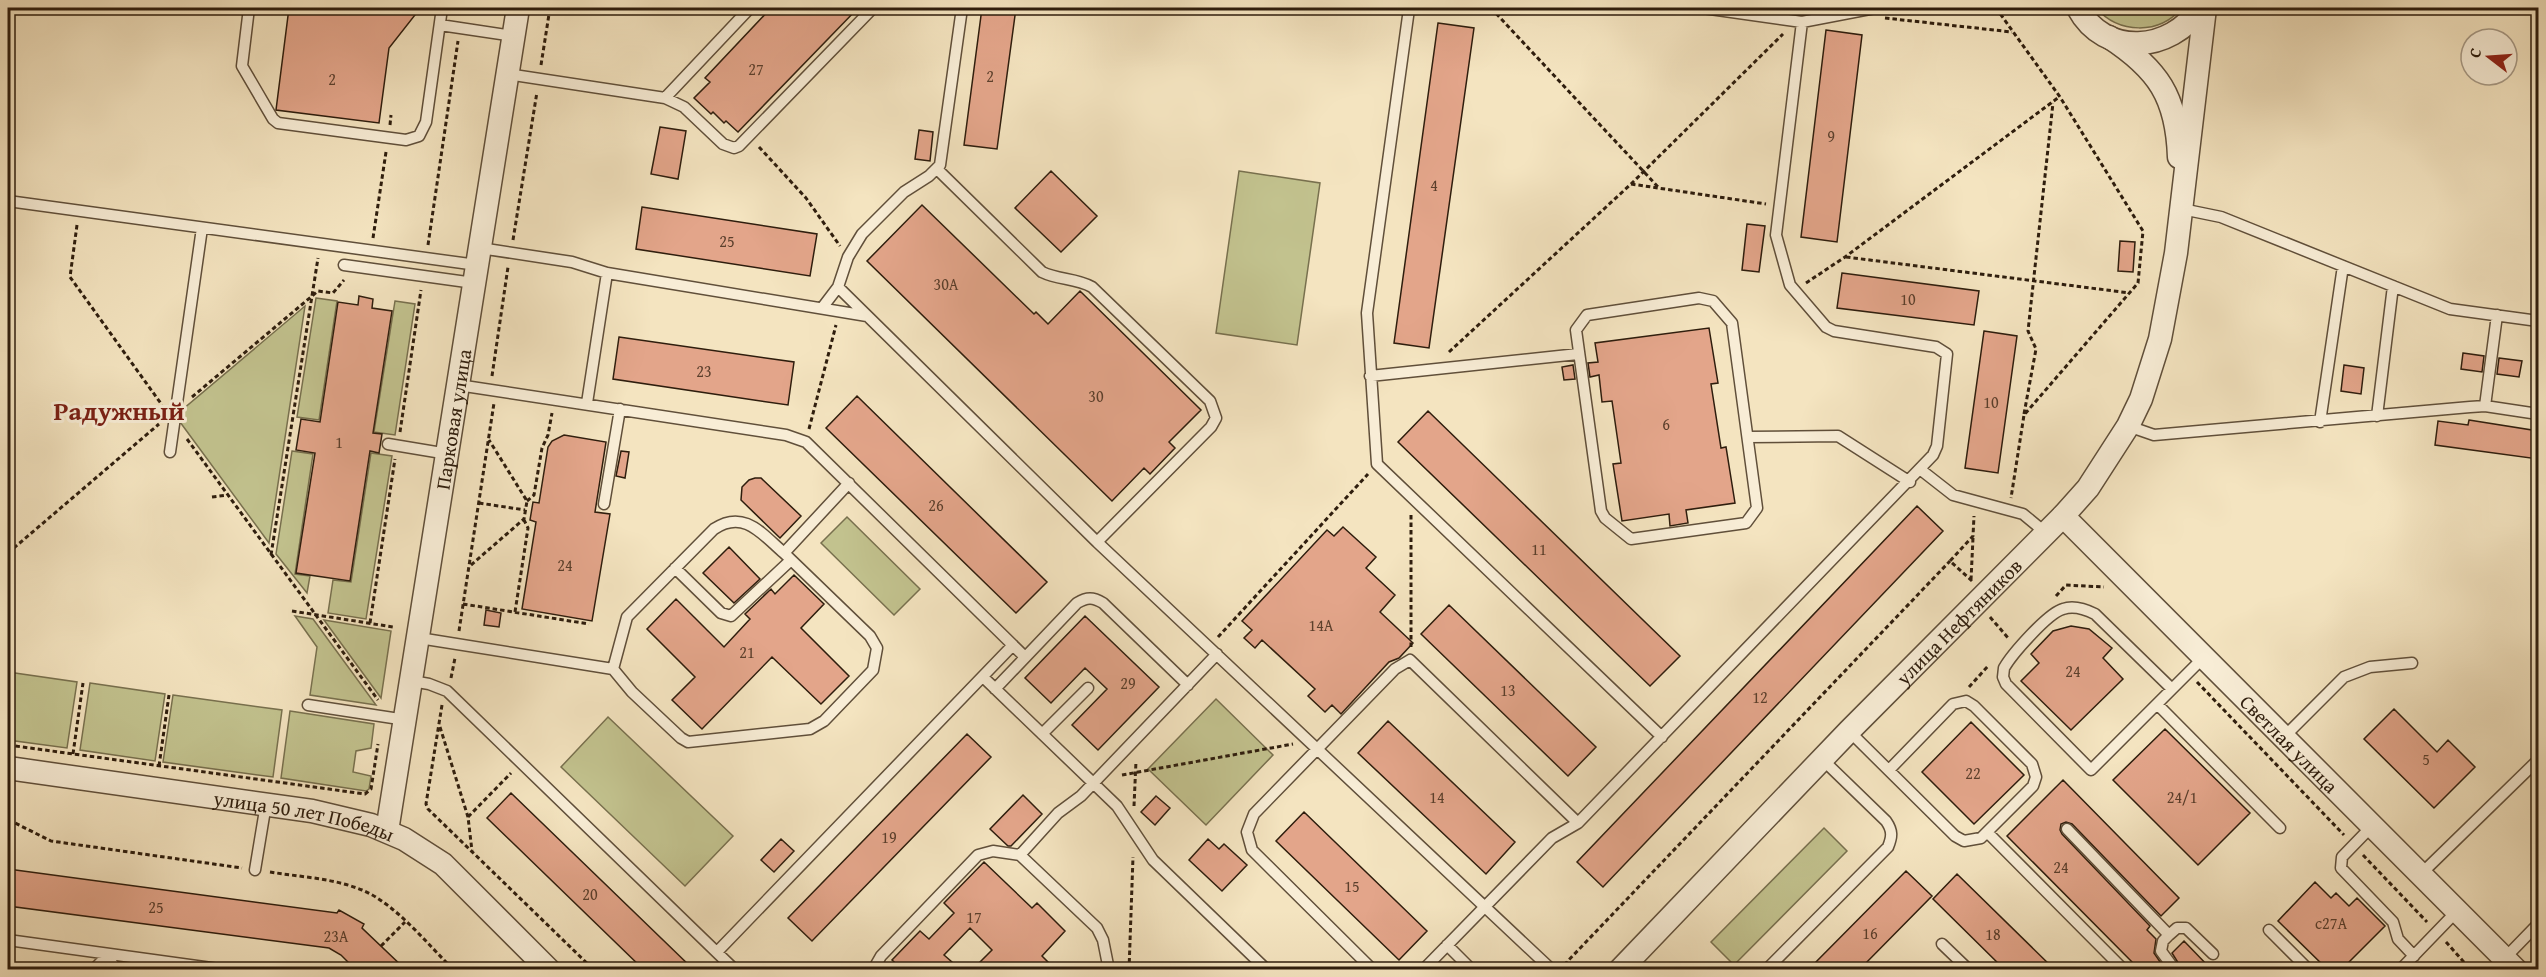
<svg xmlns="http://www.w3.org/2000/svg" width="2546" height="977" font-family="'Gentium Book Plus',serif">
  <style>
    .green { fill: #c2c28e; stroke: #78704e; stroke-width: 1.5 }
    .building { fill: #e3a58a; stroke: #2e1d0d; stroke-width: 1.5 }
    .lines { fill: none; stroke-linecap: round; stroke-linejoin: round }
    .service-casing { stroke: #604f3a; stroke-width: 13 }
    .minor-casing { stroke: #604f3a; stroke-width: 25 }
    .path { stroke: #2e1d0d; stroke-width: 3; stroke-dasharray: 4.5 3; stroke-linecap: butt }
    .service { stroke: #f8edd6; stroke-width: 10 }
    .minor { stroke: #f8edd6; stroke-width: 22 }
    .labels { text-anchor: middle; dominant-baseline: central; stroke-width: 6; stroke-linejoin: round; paint-order: stroke }
    .number-label { font-size: 16px; fill: #5b3f2c }
    .street-label { font-size: 20px; fill: #2e1d0d; stroke: #f8edd6 }
    .district-label { font-size: 26px; font-weight: bold; fill: #7a1f14; stroke: #f8edd6 }
  </style>
  <rect width="100%" height="100%" fill="#f4e4c0"/>
  <filter id="stains"><feTurbulence type="fractalNoise" baseFrequency=".00333" numOctaves="4"/><feColorMatrix values="0 0 0 0 .2 0 0 0 0 .09 0 0 0 0 .02 0 0 0 .5 -.17"/></filter>
  <radialGradient id="worn" r=".72"><stop offset=".6" stop-color="#630" stop-opacity="0"/><stop offset="1" stop-color="#630" stop-opacity=".3"/></radialGradient>
  <path class="green" d="M2096,8H2182C2159,35 2119,34 2096,8Z
    M1239,171L1320,183L1297,345L1216,333Z
    M316,298L337,301L319,420L297,417Z
    M395,301L415,304L395,435L374,432Z
    M305,306L269,543L180,422L182,410Z
    M292,451L313,454L295,574L310,576L307,593L276,554Z
    M371,453L392,456L366,619L328,613L333,580L351,582Z
    M847,517L920,589L894,615L821,543Z
    M295,616L313,619L376,705L310,695L317,647Z
    M324,620L391,631L381,698Z
    M8,672L77,682L67,748L8,740Z
    M90,683L165,694L155,761L80,750Z
    M173,695L282,710L273,777L163,762Z
    M1216,699L1273,755L1206,825L1148,769Z
    M290,711L374,724L371,748L356,751L353,772L371,776L369,789L366,791L281,778Z
    M608,717L733,836L685,886L561,767Z
    M1824,828L1847,851L1734,965L1711,942Z"/>
  <path class="building" d="M289,8H405L415,15L389,48L379,123L276,110Z
    M771,8H858L738,132L726,121L724,123L713,112L711,114L694,98L710,82L705,78Z
    M982,8H1016L997,149L964,145Z
    M1438,23L1474,28L1429,348L1394,343Z
    M1826,30L1862,35L1837,242L1801,237Z
    M660,127L686,131L678,179L651,174Z
    M919,130L933,132L930,161L915,159Z
    M1051,171L1097,216L1061,252L1015,208Z
    M922,205L1034,314L1036,312L1048,324L1080,291L1201,410L1169,442L1175,448L1150,474L1144,468L1112,501L867,261Z
    M642,207L817,234L810,276L636,249Z
    M1747,224L1765,226L1759,272L1742,270Z
    M2120,241L2135,242L2133,272L2118,271Z
    M1842,273L1979,291L1974,325L1837,308Z
    M359,296L373,299L372,308L392,311L373,433L382,434L379,453L370,451L350,581L296,573L315,453L296,450L301,419L320,422L338,302L358,305Z
    M1709,328L1718,383L1711,384L1721,448L1726,447L1735,503L1686,510L1688,523L1670,526L1669,514L1622,521L1613,464L1621,463L1612,401L1602,402L1599,375L1590,377L1588,363L1598,362L1595,343Z
    M1984,331L2017,336L1998,473L1965,468Z
    M619,337L794,362L788,405L613,379Z
    M2463,353L2484,356L2482,372L2461,369Z
    M2499,358L2522,361L2519,377L2497,374Z
    M1573,365L1575,379L1564,380L1562,367Z
    M2344,365L2364,368L2361,394L2341,391Z
    M857,396L1047,582L1016,613L826,428Z
    M1428,411L1680,656L1650,686L1398,442Z
    M2469,420L2538,431V459L2435,445L2438,421L2468,425Z
    M564,435L606,442L595,512L610,514L592,621L522,609L536,522L530,520L533,502L539,503L548,447L552,441Z
    M621,451L629,452L625,478L616,476Z
    M755,478H761L801,516L780,538L741,500L742,487L749,480Z
    M1917,506L1943,531L1603,887L1577,862Z
    M1343,527L1376,557L1366,568L1395,595L1380,612L1413,643L1399,658L1389,662L1341,714L1332,705L1325,712L1308,696L1315,689L1262,640L1255,648L1244,638L1252,630L1242,621L1327,530L1334,536Z
    M729,547L760,579L734,603L703,573Z
    M794,575L824,604L801,628L849,676L821,704L772,657L702,729L672,700L695,677L647,629L676,599L724,647L750,619L745,614L771,589L775,594Z
    M1449,605L1596,747L1568,776L1421,634Z
    M486,610L501,613L499,627L484,625Z
    M1085,616L1159,687L1098,750L1072,725L1107,689L1085,668L1051,703L1025,678Z
    M2071,626L2089,629L2112,648L2103,658L2123,679L2071,730L2021,681L2039,663L2031,654L2053,631Z
    M2394,709L2437,752L2448,740L2475,767L2434,808L2364,739Z
    M1388,721L1515,842L1486,874L1358,753Z
    M1971,722L2024,775L1974,824L1922,772Z
    M2165,729L2250,813L2198,865L2113,780Z
    M967,734L991,757L812,941L788,918Z
    M2063,780L2179,898L2161,916L2072,824L2066,822L2061,824L2060,830L2062,834L2150,926L2147,930L2156,939L2154,953L2165,969H2139L2007,836Z
    M511,793L693,969H643L487,818Z
    M1023,795L1042,814L1011,846H1008L990,829Z
    M1156,796L1170,808L1155,825L1141,812Z
    M1304,812L1427,931L1399,960L1276,841Z
    M781,839L794,851L774,872L761,860Z
    M1208,839L1219,849L1224,844L1247,865L1222,891L1189,860Z
    M984,862L1032,908L1037,903L1065,931L1042,956L1055,969H973L992,950L970,928L944,955L960,969H902L892,960L920,931L929,939L954,913L944,903Z
    M8,869L337,913L339,910L364,924L362,928L405,969H355L341,955L329,948L8,906Z
    M1906,871L1932,896L1860,969H1809Z
    M1957,874L2054,969H2004L1933,899Z
    M2315,882L2331,898L2336,893L2349,906L2357,898L2385,926L2342,969H2327L2278,921Z
    M2184,941L2211,969H2182L2172,953Z"/>
  <g class="lines">
    <defs>
      <path id="service" d="M249,8L242,66L273,119L278,123L406,140L419,136L426,122L442,8
        M1430,8L1409,9L1367,313L1377,464L1662,737
        M1703,8L1802,22
        M440,25L513,36
        M507,74L665,98L684,107L723,144L734,148L739,146L873,8
        M665,98L750,8
        M937,169L1042,272C1058,280 1076,278 1092,287L1210,401L1216,418L1211,427L1097,542
        M8,201L477,265
        M2182,209L2221,217L2450,309L2538,321
        M480,248L572,262L607,273L867,316
        M344,265L474,283
        M838,287L1097,542L1552,970
        M1699,298L1713,301L1732,323L1757,508L1746,523L1631,539L1605,518L1601,511L1576,330L1587,315Z
        M822,308L838,287L848,257L862,234L904,192L929,176L940,165L962,8
        M1370,376L1578,354
        M458,385L786,435L806,442L1025,657
        M587,403L607,273
        M2485,406L2497,315
        M2377,416L2393,286
        M2320,422L2343,266
        M2128,426L2154,435L2470,407L2485,406L2538,414
        M1748,437L1838,436L1910,482
        M388,444L448,454
        M170,452L202,228
        M1921,470L1953,495L2023,514L2046,533
        M604,504L620,409
        M675,568L721,613L731,616L791,560
        M419,638L613,669L632,692L681,738L688,742L810,729L824,721L873,670L877,648L870,636L784,553
        M613,669L627,617L714,529C744,509 762,534 784,553L849,483
        M983,677L1117,806L1153,860L1267,970
        M412,681L429,684L447,691L735,970
        M995,689L1077,603C1087,597 1093,597 1103,603L1188,685
        M2172,689L2095,614C2085,609 2074,605 2063,609C2048,613 2012,654 2004,668L2003,677L2006,684L2091,770C2129,732 2167,694 2205,656
        M2157,704L2280,828
        M308,705L406,720
        M1849,731L1955,836L1964,841L1981,838L2033,786L2036,777L2032,764L1974,706L1966,701L1953,704L1889,770
        M1042,734L1088,688
        M2285,736L2344,677L2370,667L2412,663
        M2373,825L2342,857L2341,868L2393,922L2398,939L2414,956
        M2067,829L2169,935L2163,941L2161,951L2175,970
        M1987,832L2124,970
        M1020,855L1058,813L1081,796L1217,654
        M255,870L266,804
        M2421,874L2538,760
        M2269,930L2309,970
        M2169,935L2177,928H2186L2213,954
        M8,940L226,970
        M1942,944L1969,970
        M1447,945L1472,970
        M717,952L1013,645
        M104,954L118,970
        M2505,958L2538,924
        M93,970L107,956
        M873,970L881,956L978,855L993,851L1020,855L1097,928L1103,940L1109,970
        M1373,970L1252,850L1247,832L1254,814L1395,669L1410,660L1578,823
        M1423,970L1552,838L1578,823L1933,455L1937,446L1947,354L1936,347L1834,331L1826,327L1790,285L1776,235L1802,22L1875,8
        M1766,970L1888,847C1892,837 1893,831 1886,821L1822,759
        M2400,970L2457,911"/>
      <g id="minor">
        <path d="M2078,8C2105,58 2171,52 2200,8"/>
        <path d="M2109,37C2158,69 2177,97 2179,157"/>
        <path id="s1" d="M2063,516L2516,970"/>
        <path id="s2" d="M8,768L312,811L371,825L404,839L443,864L549,970"/>
        <path id="s3" d="M387,831L518,8"/>
        <path id="s4" d="M1620,970L1849,731L2063,516L2088,488L2128,426L2141,399L2160,339L2176,253L2205,8"/>
      </g>
    </defs>
    <use href="#service" class="service-casing"/>
    <use href="#minor" class="minor-casing"/>
    <path class="path" d="M1491,8L1659,188
      M1996,8L2060,97L2143,231L2138,283L2024,415L2011,498
      M1885,18L2012,32
      M541,65L550,8
      M390,125L391,115
      M759,147L806,198L840,246
      M1631,184L1766,204
      M77,225L70,277L162,405
      M373,238L386,152
      M513,240L537,92
      M428,245L458,41
      M1846,257L2130,293
      M1806,283L1845,257L2059,97
      M1449,352L1631,184L1783,34
      M492,376L508,267
      M192,397L318,291L333,293L344,280
      M2024,414L2036,349L2028,331L2053,103
      M809,429L836,325
      M400,432L421,290
      M187,439L378,700
      M212,497L227,495
      M527,501L534,495L542,448L548,435L552,413
      M479,503L525,510
      M8,553L159,424
      M271,555L318,258
      M471,565L524,519L527,501L489,440
      M1971,580L1973,538
      M1972,581L1950,561L1973,536L1974,516
      M2056,596L2066,585L2104,587
      M463,604L589,624
      M292,611L393,627
      M515,612L528,528L524,520
      M1990,617L2009,639
      M370,623L395,459
      M459,631L494,403
      M1218,637L1368,474
      M1411,647V515
      M451,678L455,658
      M2197,682L2344,835
      M1969,687L1989,665
      M442,705L426,804L428,809L594,970
      M440,727L468,817L472,851
      M8,745L365,794L371,789L378,744
      M73,754L83,683
      M159,766L169,695
      M1122,775L1293,744
      M1134,806L1136,761
      M468,817L511,773
      M8,822L15,823L51,841L242,868
      M2363,855L2427,922
      M270,872C300,877 333,878 362,890C396,904 427,944 454,970
      M2446,942L2471,970
      M381,946L405,922
      M1566,962L1574,970
      M1564,965L1950,561
      M1129,970L1133,857"/>
    <use href="#service" class="service"/>
    <use href="#minor" class="minor"/>
  </g>
  <g class="labels">
    <g class="number-label">
      <text x="756" y="69">27</text>
      <text x="990" y="76">2</text>
      <text x="332" y="79">2</text>
      <text x="1831" y="136">9</text>
      <text x="1434" y="185">4</text>
      <text x="727" y="241">25</text>
      <text x="946" y="284">30А</text>
      <text x="1908" y="299">10</text>
      <text x="704" y="371">23</text>
      <text x="1096" y="396">30</text>
      <text x="1991" y="402">10</text>
      <text x="1666" y="424">6</text>
      <text x="339" y="442">1</text>
      <text x="936" y="505">26</text>
      <text x="1539" y="549">11</text>
      <text x="565" y="565">24</text>
      <text x="1321" y="625">14А</text>
      <text x="747" y="652">21</text>
      <text x="2073" y="671">24</text>
      <text x="1128" y="683">29</text>
      <text x="1508" y="690">13</text>
      <text x="1760" y="697">12</text>
      <text x="2426" y="759">5</text>
      <text x="1973" y="773">22</text>
      <text x="1437" y="797">14</text>
      <text x="2182" y="797">24/1</text>
      <text x="889" y="837">19</text>
      <text x="2061" y="867">24</text>
      <text x="1352" y="886">15</text>
      <text x="590" y="894">20</text>
      <text x="156" y="907">25</text>
      <text x="974" y="917">17</text>
      <text x="2331" y="923">с27А</text>
      <text x="1870" y="933">16</text>
      <text x="1993" y="934">18</text>
      <text x="336" y="936">23А</text>
    </g>
    <g class="street-label">
      <text stroke="none"><textPath href="#s3" startOffset="417">Парковая улица</textPath></text>
      <text stroke="none"><textPath href="#s4" startOffset="486">улица Нефтяников</textPath></text>
      <text stroke="none"><textPath href="#s1" startOffset="321">Светлая улица</textPath></text>
      <text stroke="none"><textPath href="#s2" startOffset="300">улица 50 лет Победы</textPath></text>
    </g>
    <g class="district-label">
      <text x="119" y="410">Радужный</text>
    </g>
  </g>
  <rect width="2546" height="977" fill="none" stroke="#f4e4c0" stroke-width="30"/>
  <rect x="9" y="9" width="2528" height="959" fill="none" stroke="#2e1d0d" stroke-width="3"/>
  <rect x="15" y="15" width="2516" height="947" fill="none" stroke="#2e1d0d" stroke-width="1.5"/>
  <g transform="translate(2489 57) rotate(287)"><circle r="28" fill="#f8edd6" stroke="#a79a86" stroke-width="1.5"/>
  <path d="M0-4.5L10 22L0 15L-10 22Z" fill="#8f2418"/>
  <text y="-9" font-size="16" font-weight="bold" text-anchor="middle" fill="#2e1d0d">С</text>
  </g>
  <rect width="100%" height="100%" filter="url(#stains)"/>
  <rect width="100%" height="100%" fill="url(#worn)"/>
</svg>
